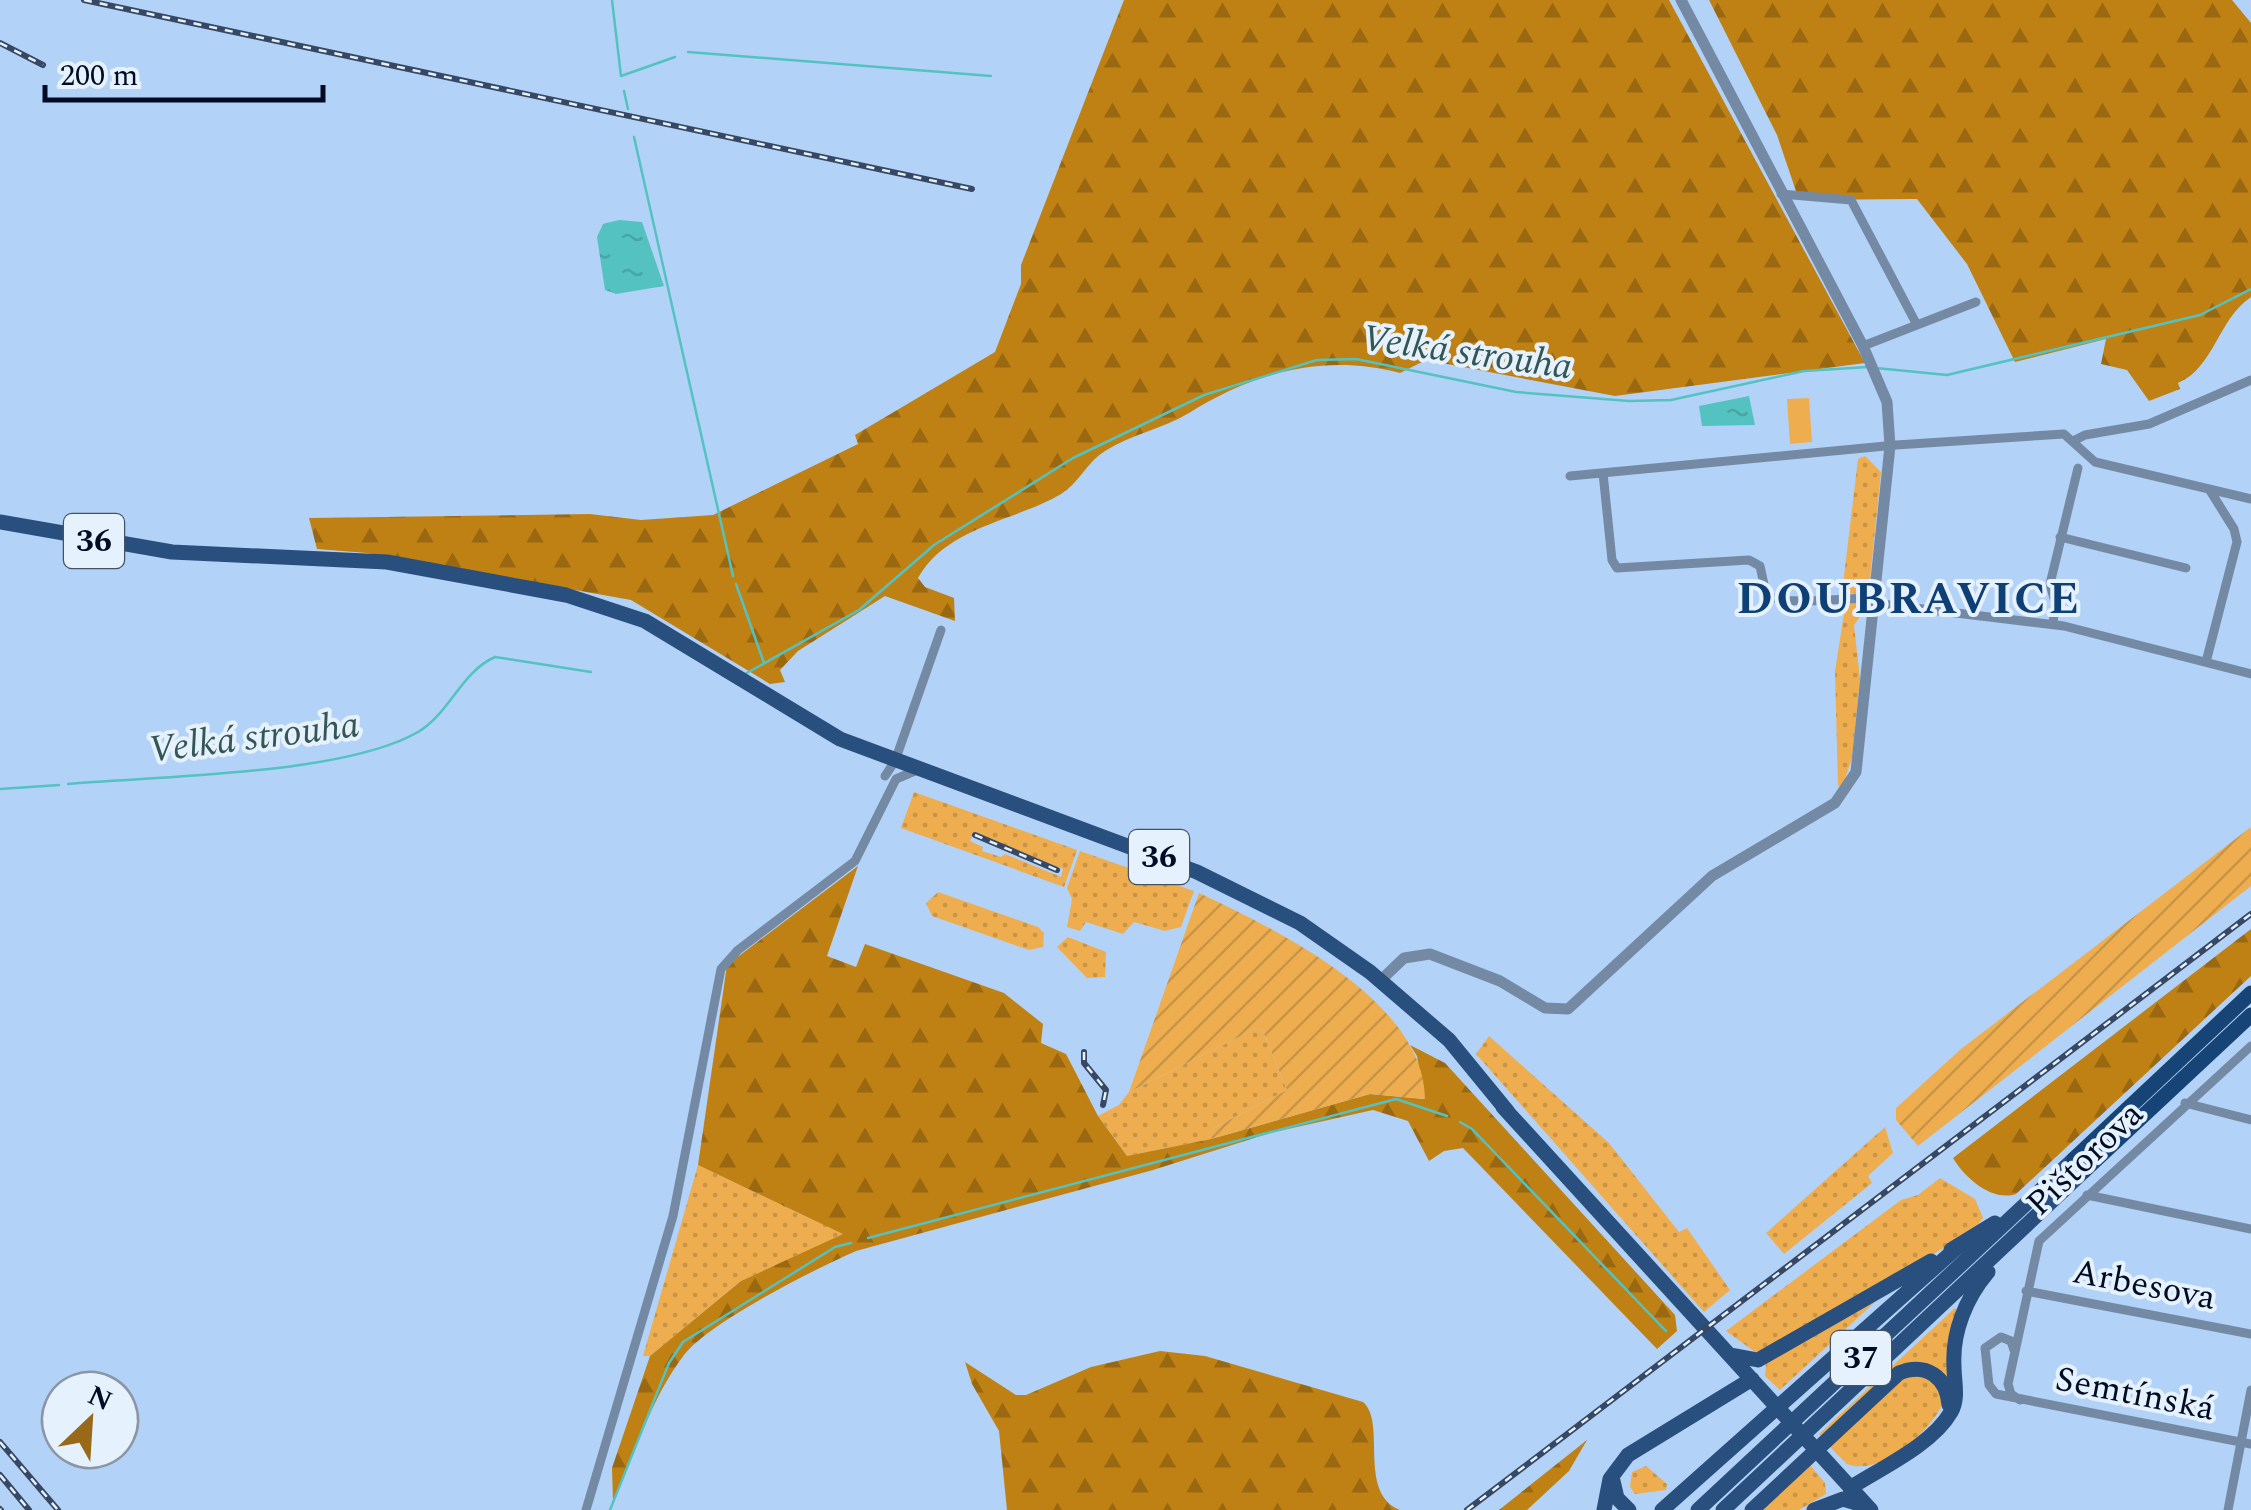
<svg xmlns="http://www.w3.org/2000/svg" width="2251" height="1510" font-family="Spectral,serif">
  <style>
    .grass { fill: url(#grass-dots); fill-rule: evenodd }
    .forest { fill: url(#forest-firs) }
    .park { fill: #eeae50 }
    .garden { fill: url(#garden-furrows) }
    .water { fill: url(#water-ripples) }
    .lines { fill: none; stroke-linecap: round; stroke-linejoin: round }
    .stream { stroke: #54c2c1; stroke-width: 2.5 }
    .minor { stroke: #748aa4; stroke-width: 9 }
    .tertiary { stroke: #748aa4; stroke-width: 11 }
    .primary { stroke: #284f7d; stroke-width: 15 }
    .trunk { stroke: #164476; stroke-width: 15 }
    .rail-casing { stroke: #364863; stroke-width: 6 }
    .rail { stroke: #e6f1fe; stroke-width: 2.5; stroke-dasharray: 8; stroke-linecap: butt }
    .labels { text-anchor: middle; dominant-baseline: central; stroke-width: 8; stroke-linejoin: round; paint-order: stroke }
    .shield { fill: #e6f1fe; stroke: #455165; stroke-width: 2.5 }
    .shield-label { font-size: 32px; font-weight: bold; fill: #000c23 }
    .street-label { font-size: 35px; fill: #000c23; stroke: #e6f1fe }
    .water-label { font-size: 38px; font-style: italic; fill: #345655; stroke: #e6f1fe }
    .district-label { font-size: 45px; font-weight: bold; letter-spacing: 2.5px; fill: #0e4076; stroke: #e6f1fe }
  </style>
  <defs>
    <pattern id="grass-dots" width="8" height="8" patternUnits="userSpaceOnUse" patternTransform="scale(2.5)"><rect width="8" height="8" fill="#eeae50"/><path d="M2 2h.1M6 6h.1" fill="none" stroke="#ca9446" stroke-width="1.8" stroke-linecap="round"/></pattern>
    <pattern id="forest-firs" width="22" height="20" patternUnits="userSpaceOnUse" patternTransform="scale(2.5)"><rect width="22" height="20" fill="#bf8113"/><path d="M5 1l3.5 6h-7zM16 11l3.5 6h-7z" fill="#996811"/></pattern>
    <pattern id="garden-furrows" width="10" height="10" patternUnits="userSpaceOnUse" patternTransform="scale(2.5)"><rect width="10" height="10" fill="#eeae50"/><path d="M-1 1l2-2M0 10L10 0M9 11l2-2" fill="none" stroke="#ca9446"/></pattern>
    <pattern id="water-ripples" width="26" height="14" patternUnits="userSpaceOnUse" patternTransform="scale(2.5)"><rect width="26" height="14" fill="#54c2c1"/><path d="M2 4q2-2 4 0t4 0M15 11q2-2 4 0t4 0" fill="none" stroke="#47a6a6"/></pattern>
  </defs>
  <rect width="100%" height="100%" fill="#b3d2f8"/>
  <path class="grass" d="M1865,456L1881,472L1869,589L1865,594L1842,593L1858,459Z
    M1846,601L1864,603L1866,609L1854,625L1860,679L1852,758L1843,785L1838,786L1835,671Z
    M914,792L1077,850L1064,887L901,828ZM974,833L1063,869L1061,877L1005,854L1001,857L982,851L983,847L970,841Z
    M1080,851L1194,891L1181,927L1165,931L1134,922L1123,934L1086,922L1080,931L1067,927L1072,899L1067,888Z
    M938,892L1038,927L1044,933L1043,947L1029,950L932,916L926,903Z
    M1068,937L1106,952L1105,977L1087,978L1057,947Z
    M1257,1028L1263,1031L1287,1090L1214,1128L1211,1139L1127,1156L1098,1116L1119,1105L1129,1092Z
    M1489,1036L1609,1143L1679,1232L1687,1228L1730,1290L1704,1312L1476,1054Z
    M1885,1127L1893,1153L1868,1176L1872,1183L1784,1254L1766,1233Z
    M698,1165L844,1234L741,1281L650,1356H643Z
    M1940,1178L1975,1199L1983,1218L1972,1232L1764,1350L1755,1352L1726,1331L1901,1200L1918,1195Z
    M1876,1301L1780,1390L1765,1376L1766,1364L1773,1359Z
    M1955,1308L1958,1311L1948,1380L1921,1364L1822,1437L1819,1434Z
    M1920,1374L1939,1387L1942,1405C1929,1433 1879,1477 1847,1464L1829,1446L1900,1378Z
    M1809,1464L1825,1483L1826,1494L1799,1510H1760Z
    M1646,1466L1667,1484L1666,1490L1635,1494L1630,1487L1632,1472Z"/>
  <path class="forest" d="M1124,0H1669L1865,363L1615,396L1426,360L1400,373C1324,353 1255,372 1189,413C1163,429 1131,434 1105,451C1087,462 1079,483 1061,494C1016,521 947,526 918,578L925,587L954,598L955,621L885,596L798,651L780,670L785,682L770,684L631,600L367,553L317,549L309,518L590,514L641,520L713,515L858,444L855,435L995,352L1021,284V265Z
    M1709,0H2232L2251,23V297C2218,319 2214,368 2178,383L2180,389L2149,401L2127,370L2101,364L2106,339L2015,362L1967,264L1917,199L1799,200L1777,135Z
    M858,866L827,956L856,967L865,944L1004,993L1043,1024L1041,1043L1066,1054L1098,1116L1127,1156L1211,1139L1370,1094L1424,1099L1417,1056L1410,1045L1445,1063L1675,1315L1677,1331L1657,1349L1463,1148L1444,1151L1429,1161L1408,1121L1373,1110L1270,1133L1153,1170L856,1251C815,1269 709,1322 684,1355C651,1398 635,1454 613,1502L612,1468L650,1356L741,1281L843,1234L698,1165L727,965Z
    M2251,929V976L2016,1194C1992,1202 1965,1178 1953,1158Z
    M1160,1351L1205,1356L1363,1402C1387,1422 1357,1493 1400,1510H1007L999,1431L972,1384L965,1362L1016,1395H1026L1091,1367Z
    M1587,1440L1569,1471L1527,1510H1499Z"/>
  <path class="park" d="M1809,398L1812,442L1790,444L1787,399Z"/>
  <path class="garden" d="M2251,827V886L1918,1146L1896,1120V1108L1961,1049Z
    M1199,893C1277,930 1424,1000 1425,1099L1370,1094L1211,1139L1214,1128L1287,1090L1263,1031L1257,1028L1129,1092Z"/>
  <path class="water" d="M619,220L642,222L664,286L616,294L605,290L597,237L603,224Z
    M1749,396L1755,425L1702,426L1699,406Z"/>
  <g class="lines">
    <path class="stream" d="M612,0L621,76L675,57
      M688,52L991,76
      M624,91L628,109
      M634,137L733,576
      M1876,368L1947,375L2200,315L2251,289
      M736,584L764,663
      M745,674L859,610L934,545L1073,458L1204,395L1317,360L1356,359L1516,392L1629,401L1671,400L1804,371L1868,367
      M68,784C158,776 344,775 418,732C450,713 461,672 495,657L591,672
      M0,789L59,785
      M1460,1122L1472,1129L1666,1331
      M868,1238L1396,1099L1447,1116
      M610,1510L669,1363L683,1342L835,1247L851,1243"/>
    <path class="minor" d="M1781,194L1851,200L1917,325
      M1863,346L1976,302
      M2075,440L2085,435L2149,424L2251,380
      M1603,473L1612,560L1617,568L1749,560L1760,566L1766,594C1783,608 1847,596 1874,599
      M1570,476L1896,445L2064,434L2095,462L2209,489L2234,529L2237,542L2206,662
      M2209,489L2251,499
      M2060,537L2186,568
      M1873,603L2064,626L2251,674
      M2053,624L2055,602L2050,584L2078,468
      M885,776L895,761L941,630
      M2185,1103L2251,1120
      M2087,1195L2251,1229
      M2026,1291L2251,1334
      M2014,1350L2011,1341L2001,1337L1985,1348L1989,1385L1996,1394L2251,1444
      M2020,1400L2011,1394L2008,1384L2039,1241L2251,1046
      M586,1510L673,1216L721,969L738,950L855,861L896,779L917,770
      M2228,1510L2251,1390"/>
    <path class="tertiary" d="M1381,980L1404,958L1430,954L1500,981L1545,1008L1568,1009L1712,876L1835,803L1856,772L1890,446L1887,402L1863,346L1681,0"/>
    <path class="primary" d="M0,522L172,552L387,562L566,595L645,621L840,739L1197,872L1300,923L1370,972L1449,1040L1508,1112
      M1503,1107L1871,1510
      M1951,1250L1995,1223
      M1731,1355L1758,1360L1931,1261
      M1613,1481L1617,1498L1629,1510
      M1850,1488C1881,1468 1932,1445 1951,1412C1959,1398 1954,1382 1954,1366C1952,1332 1966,1298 1988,1272
      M1604,1510L1610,1479L1628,1455L1752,1379
      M1662,1510L1960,1245
      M1698,1510L2074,1159
      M1723,1510L2084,1171
      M1752,1510L1899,1373C1926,1362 1947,1377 1949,1405
      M1814,1510L1843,1499L1866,1506"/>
    <path class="trunk" d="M2074,1159L2251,993
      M2084,1171L2251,1015"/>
    <defs>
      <path id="rail" d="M84,0L972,189
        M0,43L43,65
        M975,835L1057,870
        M1084,1052V1063L1106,1090L1103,1105
        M0,1442L58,1510
        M0,1475L29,1510
        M0,1509L1,1510
        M1467,1510L2251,914"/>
    </defs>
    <use href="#rail" class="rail-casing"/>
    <use href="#rail" class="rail"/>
  </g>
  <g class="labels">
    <g class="shield">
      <rect x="64" y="514" width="60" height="54" rx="8"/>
      <rect x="1129" y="830" width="60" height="54" rx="8"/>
      <rect x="1831" y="1331" width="60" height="54" rx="8"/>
    </g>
    <g class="shield-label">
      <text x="94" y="541">36</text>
      <text x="1159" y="857">36</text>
      <text x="1861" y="1358">37</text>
    </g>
    <g class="street-label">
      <text transform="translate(2085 1159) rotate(-44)">Pištorova</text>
      <text transform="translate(2144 1285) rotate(11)">Arbesova</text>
      <text transform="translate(2135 1394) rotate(11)">Semtínská</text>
    </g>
    <g class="water-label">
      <text transform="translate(1467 353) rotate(8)">Velká strouha</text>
      <text transform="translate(254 738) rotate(-7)">Velká strouha</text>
    </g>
    <g class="district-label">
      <text x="1909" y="599">DOUBRAVICE</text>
    </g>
  </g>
  <g transform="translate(90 1420) rotate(25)"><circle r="48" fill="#e6f1fe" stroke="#8a95a6" stroke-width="2.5"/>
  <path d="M0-8L18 38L0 25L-18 38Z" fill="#99691a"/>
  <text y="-15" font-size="28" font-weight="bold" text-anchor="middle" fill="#000c23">N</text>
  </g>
  <path d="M45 85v15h278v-15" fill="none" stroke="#000c23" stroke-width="5"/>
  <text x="60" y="85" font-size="30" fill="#000c23" stroke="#e6f1fe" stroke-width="8" paint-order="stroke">200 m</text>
</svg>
